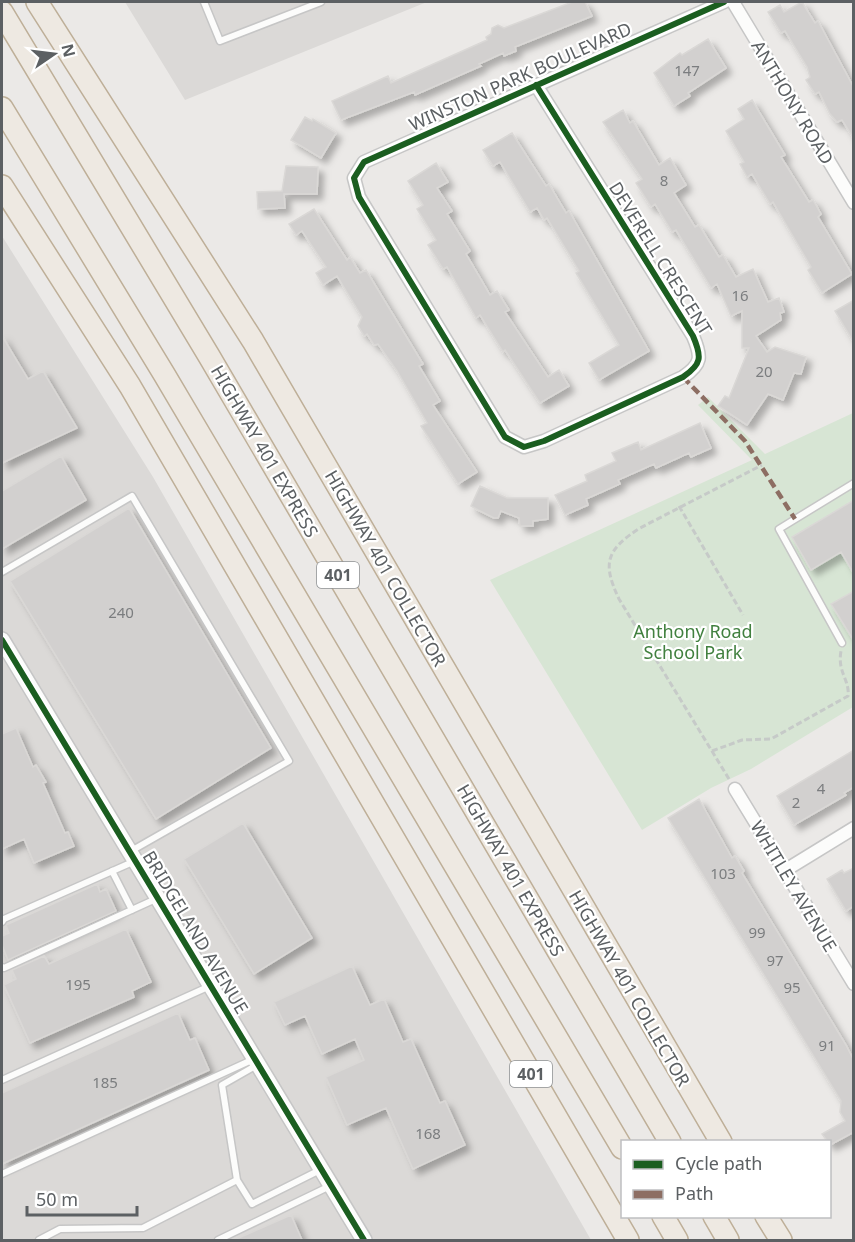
<svg xmlns="http://www.w3.org/2000/svg" width="855" height="1242" font-family="'Noto Sans',sans-serif">
  <style>
    .industrial { fill: #dbd9d7 }
    .green { fill: #d7e5d4 }
    .building { fill: #d2d0cf; stroke: #dad8d6; stroke-width: 1.5; filter: url(#shadow) }
    .lines { fill: none; stroke-linecap: round; stroke-linejoin: round }
    .service-casing { stroke: #c6c6c6; stroke-width: 9 }
    .minor-casing { stroke: #c6c6c6; stroke-width: 15 }
    .tertiary-casing { stroke: #c6c6c6; stroke-width: 18 }
    .motorway-casing { stroke: #beaf98; stroke-width: 24 }
    .path { stroke: #c6cac8; stroke-width: 3; stroke-dasharray: 6 3; stroke-linecap: butt }
    .service { stroke: #fcfcfb; stroke-width: 6 }
    .minor { stroke: #fcfcfb; stroke-width: 12 }
    .tertiary { stroke: #fcfcfb; stroke-width: 15 }
    .motorway { stroke: #eee9e2; stroke-width: 21 }
    .quiet { stroke: #8d6e63; stroke-width: 4.5; stroke-dasharray: 9 4.5; stroke-linecap: butt }
    .cycleway-casing { stroke: #fff; stroke-width: 10 }
    .cycleway { stroke: #1b5e20; stroke-width: 6 }
    .labels { text-anchor: middle; dominant-baseline: central; stroke-width: 4.5; stroke-linejoin: round; paint-order: stroke }
    .number-label { font-size: 15px; fill: #7b7d7f }
    .shield { fill: #fff; stroke: #8d9092; stroke-width: 1.5 }
    .shield-label { font-size: 16px; font-weight: bold; fill: #5c6063 }
    .street-label { font-size: 18px; fill: #5c6063; stroke: #fff }
    .park-label { font-size: 18px; fill: #41803f; stroke: #fff }
  </style>
  <defs>
    <filter id="shadow"><feDropShadow dx="5.5" dy="5.5" stdDeviation="3" flood-color="#0004"/></filter>
  </defs>
  <rect width="100%" height="100%" fill="#ebe9e7"/>
  <path class="industrial" d="M125,2H427L185,100Z
    M2,236L153,477L591,1240H2Z"/>
  <path class="green" d="M708,397L765,454L853,413V707L751,769L711,788L642,830L490,580L752,460L698,405Z"/>
  <path class="building" d="M572,2H585L592,16L515,47L516,51L504,56L503,53L479,64L481,66L415,95L414,92L341,120L332,101L388,76L391,83L487,40L486,37L491,34L492,28L498,25L504,28Z
    M802,2L815,23L818,21L854,88V139L842,120L837,122L830,114L819,92L815,94L806,80L810,77L807,67L785,31L781,33L768,12L780,5L784,12Z
    M708,39L726,68L688,93L690,96L674,106L654,73L680,53L682,55Z
    M752,100L785,155L781,157L809,202L813,200L821,214L818,217L852,274L822,293L808,270L811,267L773,202L770,204L752,174L747,177L740,164L744,162L726,131L744,119L738,109Z
    M623,110L630,123L633,121L659,165L670,158L686,185L674,193L695,227L699,225L719,257L723,255L736,277L753,269L768,302L779,298L784,312L780,313L781,320L756,336L767,352L775,347L806,357L801,374L794,373L783,400L768,394L747,425L718,406L725,396L729,398L749,348H742V311L731,316L717,284L711,288L676,230L672,232L655,204L651,207L636,183L642,179L603,122Z
    M305,117L312,121L313,119L336,133L321,158L291,140Z
    M512,133L546,186L549,184L566,213L569,211L649,351L599,380L589,363L619,345L576,273L579,271L547,218L544,220L537,208L530,212L500,162L493,166L483,150Z
    M436,163L448,182L437,188L452,211L447,214L470,251L466,254L490,295L497,291L509,310L505,312L548,377L559,370L569,386L540,403L505,350L503,352L480,315L476,318L447,267L443,269L428,245L436,240L417,209L423,205L408,181Z
    M286,166L318,167L317,194H284L285,208L258,209L257,192L282,191Z
    M314,209L347,260L350,257L360,273L366,270L423,364L419,366L440,401L433,405L477,472L458,484L421,426L427,423L397,371L378,344L374,345L367,334L364,336L358,326L362,317L337,276L323,285L316,273L326,267L302,231L296,235L289,224Z
    M854,300V343L835,311Z
    M2,336L28,379L43,371L77,428L2,463Z
    M700,423L711,448L691,457L689,453L656,468L654,464L618,480L620,484L586,499L588,505L565,515L555,495L587,481L585,475L616,461L612,453L638,442L641,450Z
    M61,456L86,500L2,549V491Z
    M480,486L507,498H548V519L533,521V526H520L519,518L501,511L498,518H494L478,510L471,506Z
    M854,500V574L841,552L811,570L792,537Z
    M129,508L271,748L156,819L10,581Z
    M854,591V641L831,604Z
    M16,728L33,767L36,765L46,782L43,783L65,833L68,832L74,846L34,863L24,839L2,849V734Z
    M854,750V787L844,793L846,795L794,825L777,796Z
    M699,799L732,858L735,856L744,871L742,873L846,1045L854,1061V1136L852,1133L830,1145L822,1134L845,1121L840,1112L841,1101L668,818Z
    M243,823L312,938L254,974L184,859Z
    M854,868V906L846,911L827,879L842,870L844,873Z
    M97,884L100,892L106,889L116,911L8,960L2,945V936L9,933L6,925Z
    M126,929L151,982L132,991L134,997L30,1043L4,985L16,979L12,970L44,956L49,964Z
    M352,966L370,1005L384,999L403,1042L411,1039L440,1103L445,1101L465,1145L413,1169L386,1108L347,1125L326,1077L364,1060L355,1039L322,1054L305,1016L285,1025L274,1002Z
    M178,1013L190,1040L195,1038L209,1070L2,1164V1093Z
    M291,1215L302,1240H234Z"/>
  <g class="lines">
    <defs>
      <path id="service" d="M204,2L220,41L321,2
        M2,572L132,496L289,761L131,851
        M842,643L779,529L854,483
        M112,871L132,910
        M2,922L4,919L135,861
        M2,967L4,968L158,898
        M257,1065L222,1085L237,1180L252,1204L320,1170
        M2,1080L210,986
        M2,1174L254,1059
        M39,1240L60,1229L143,1228L237,1180
        M218,1240L330,1186"/>
      <path id="minor" d="M733,2L854,203
        M536,85L693,336C702,357 702,364 683,377L544,441L524,447L505,437L359,197L354,178L364,162L724,2
        M735,789L854,984
        M784,871L854,828"/>
      <path id="tertiary" d="M2,640L364,1240"/>
      <path id="motorway" d="M37,2L253,341L721,1142
        M2,12L209,356L670,1142
        M2,108L164,374L622,1148
        M2,186L130,386L628,1240
        M663,1216L677,1240
        M714,1216L728,1240
        M766,1216L781,1240"/>
    </defs>
    <use href="#service" class="service-casing"/>
    <use href="#minor" class="minor-casing"/>
    <use href="#tertiary" class="tertiary-casing"/>
    <use href="#motorway" class="motorway-casing"/>
    <path class="path" d="M679,506L743,615
      M712,751L742,740L771,739L848,696C850,680 837,672 841,651
      M729,779L619,599C602,563 606,550 640,528L762,465"/>
    <use href="#service" class="service"/>
    <use href="#minor" class="minor"/>
    <use href="#tertiary" class="tertiary"/>
    <use href="#motorway" class="motorway"/>
    <path class="quiet" d="M683,377L745,441L795,519"/>
    <defs>
      <path id="cycleway" d="M536,85L693,336C702,357 702,364 683,377L544,441L524,447L505,437L359,197L354,178L364,162L724,2
        M2,640L364,1240"/>
    </defs>
    <use href="#cycleway" class="cycleway-casing"/>
    <use href="#cycleway" class="cycleway"/>
  </g>
  <g class="labels">
    <g class="number-label">
      <text x="687" y="70">147</text>
      <text x="664" y="180">8</text>
      <text x="740" y="295">16</text>
      <text x="764" y="371">20</text>
      <text x="121" y="612">240</text>
      <text x="821" y="788">4</text>
      <text x="796" y="802">2</text>
      <text x="723" y="873">103</text>
      <text x="757" y="932">99</text>
      <text x="775" y="960">97</text>
      <text x="78" y="984">195</text>
      <text x="792" y="987">95</text>
      <text x="827" y="1045">91</text>
      <text x="105" y="1082">185</text>
      <text x="428" y="1133">168</text>
    </g>
    <g class="shield">
      <rect x="317" y="562" width="42" height="26" rx="4.5"/>
      <rect x="510" y="1061" width="42" height="26" rx="4.5"/>
    </g>
    <g class="shield-label">
      <text x="338" y="575">401</text>
      <text x="531" y="1074">401</text>
    </g>
    <g class="street-label">
      <text transform="translate(520 76) rotate(-24)">WINSTON PARK BOULEVARD</text>
      <text transform="translate(793 102) rotate(59)">ANTHONY ROAD</text>
      <text transform="translate(661 258) rotate(58)">DEVERELL CRESCENT</text>
      <text transform="translate(265 451) rotate(60)">HIGHWAY 401 EXPRESS</text>
      <text transform="translate(386 568) rotate(60)">HIGHWAY 401 COLLECTOR</text>
      <text transform="translate(511 870) rotate(60)">HIGHWAY 401 EXPRESS</text>
      <text transform="translate(794 886) rotate(59)">WHITLEY AVENUE</text>
      <text transform="translate(196 932) rotate(59)">BRIDGELAND AVENUE</text>
      <text transform="translate(630 988) rotate(60)">HIGHWAY 401 COLLECTOR</text>
    </g>
    <g class="park-label">
      <text x="693" y="631">Anthony Road<tspan x="693" dy="21">School Park</tspan></text>
    </g>
  </g>
  <rect width="855" height="1242" fill="none" stroke="#5c6063" stroke-width="6"/>
  <rect x="621" y="1140" width="210" height="78" fill="#ffffff" stroke="#bebfc1" stroke-width="1.5"/>
  <rect x="633" y="1160" width="30" height="9" fill="#1b5e20" stroke="#bebfc1" stroke-width="1.5"/>
  <text x="675" y="1170" font-size="18" fill="#5c6063">Cycle path</text>
  <rect x="633" y="1190" width="30" height="9" fill="#8d6e63" stroke="#bebfc1" stroke-width="1.5"/>
  <text x="675" y="1200" font-size="18" fill="#5c6063">Path</text>
  <g transform="translate(54 54) rotate(76)" stroke="#ffffff" stroke-width="4.5" paint-order="stroke">
  <path d="M0-4.5L10 22L0 15L-10 22Z" fill="#5c6063"/>
  <text y="-9" font-size="16" font-weight="bold" text-anchor="middle" fill="#5c6063">N</text>
  </g>
  <path d="M27 1206v9h110v-9" fill="none" stroke="#5c6063" stroke-width="3"/>
  <text x="36" y="1206" font-size="18" fill="#5c6063" stroke="#ffffff" stroke-width="4.5" paint-order="stroke">50 m</text>
</svg>
